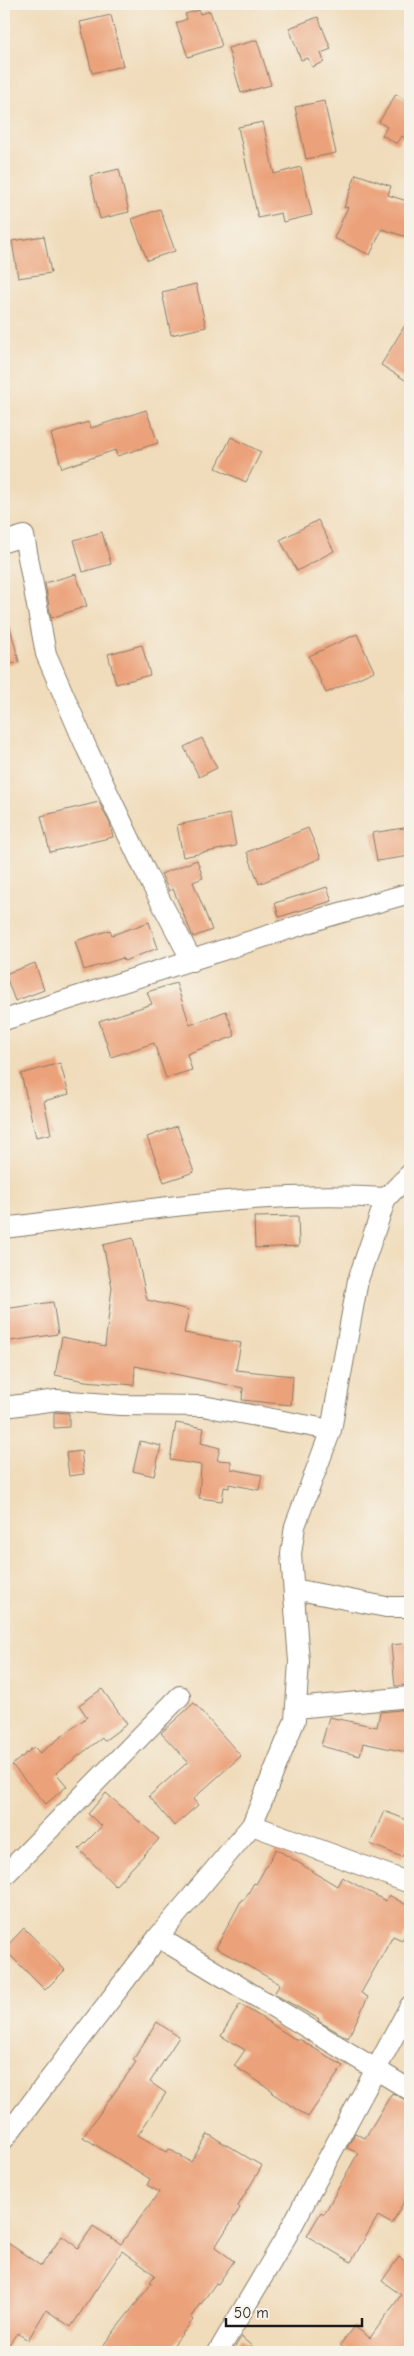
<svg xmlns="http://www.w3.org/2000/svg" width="414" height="2356" font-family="'Comic Neue',sans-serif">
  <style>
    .building { fill: #eba179 }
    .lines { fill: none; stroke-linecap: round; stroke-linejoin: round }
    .minor-casing { stroke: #867c6b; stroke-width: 22 }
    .minor { stroke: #fff; stroke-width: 20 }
  </style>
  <rect width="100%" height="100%" fill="#f7f3e8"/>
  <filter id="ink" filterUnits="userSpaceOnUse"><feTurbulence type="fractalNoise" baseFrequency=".02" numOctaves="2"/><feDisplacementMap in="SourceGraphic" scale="10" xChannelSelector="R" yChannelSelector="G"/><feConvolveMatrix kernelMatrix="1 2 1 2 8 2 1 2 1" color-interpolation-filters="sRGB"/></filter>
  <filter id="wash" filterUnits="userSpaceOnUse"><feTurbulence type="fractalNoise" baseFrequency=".0096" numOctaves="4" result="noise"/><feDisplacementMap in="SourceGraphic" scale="20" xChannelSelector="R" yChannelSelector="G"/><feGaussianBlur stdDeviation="1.12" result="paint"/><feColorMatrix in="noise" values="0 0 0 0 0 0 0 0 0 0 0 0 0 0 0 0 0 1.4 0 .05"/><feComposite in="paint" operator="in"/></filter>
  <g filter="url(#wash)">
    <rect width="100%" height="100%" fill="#f0dbba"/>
    <g id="blocks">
      <path class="building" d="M199,10L200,14L210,11L222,46L188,57L176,23L187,19L185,14Z
        M111,15L123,66L92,73L80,22Z
        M318,17L331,49L321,53L324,62L312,67L308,58L301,60L289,28Z
        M257,40L271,85L241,93L228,48Z
        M396,94L410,103V141L402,136L397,144L382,135L387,127L379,122Z
        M324,101L336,153L306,159L295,107Z
        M263,122L274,174L301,167L312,215L283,222L281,213L258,218L238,127Z
        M119,169L129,212L100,219L90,176Z
        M356,174L391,186L388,195L410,202V238L382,229L370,255L334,238L348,207L344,208Z
        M160,209L175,251L147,260L132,219Z
        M44,236L51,273L18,278L12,241Z
        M196,284L206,327L171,335L162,292Z
        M410,317V383L381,365Z
        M146,410L158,443L117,456L115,450L62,468L51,434L88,422L91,428Z
        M231,437L261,452L246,482L216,468Z
        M318,520L334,551L297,571L280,540Z
        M102,532L111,564L83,572L74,540Z
        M76,574L87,606L51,618L45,583Z
        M4,623H9L19,662L4,666Z
        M357,634L374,671L326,693L309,656Z
        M142,645L150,675L116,684L108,654Z
        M202,738L217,768L199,777L184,747Z
        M99,802L110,824L113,837L50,852L41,816Z
        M230,814L236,846L183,857L177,825Z
        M410,827V856L377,861L372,833Z
        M308,828L321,858L259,884L247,852Z
        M197,860L203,878L193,882L212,930L193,937L173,889L169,891L161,874Z
        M327,887L332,901L279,917L275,903Z
        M149,922L158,948L124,961L123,958L84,970L75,941L110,930L112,935Z
        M35,963L44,990L15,1001L5,974Z
        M176,983L190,1025L226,1011L235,1036L187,1054L192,1070L166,1078L154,1043L111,1057L99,1021L152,1004L147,992Z
        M60,1063L69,1094L44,1101L51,1134L36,1137L21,1074Z
        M177,1126L194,1172L164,1182L147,1137Z
        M298,1216L299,1246L255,1248L254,1217Z
        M133,1238L147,1300L189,1310L184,1333L241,1343L236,1370L293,1376L291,1405L242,1400L243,1388L135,1366L134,1385L85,1381L55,1375L62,1337L105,1346L112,1287L103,1245Z
        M53,1302L58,1334L4,1342V1309Z
        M54,1412L69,1413V1427L54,1428Z
        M176,1423L204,1428L201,1443L220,1448L217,1460L231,1461V1469L262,1475L259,1490L229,1484V1488L224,1487L222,1501L199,1498L201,1465L170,1460Z
        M140,1441L161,1446L154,1476L133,1471Z
        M81,1451L84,1474L69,1476L66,1453Z
        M410,1643V1685L395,1686L391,1645Z
        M102,1689L127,1724L104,1741L102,1738L56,1773L67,1786L46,1804L12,1765L34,1747L40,1753L87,1717L79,1705Z
        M194,1703L241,1756L193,1799L198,1805L174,1826L149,1796L188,1762L161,1733Z
        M410,1709V1753L363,1743L360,1756L321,1746L329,1717L377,1727L380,1712Z
        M106,1793L159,1839L115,1886L79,1849L102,1826L88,1814Z
        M384,1811L410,1821V1838L402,1857L370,1844Z
        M276,1849L337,1886L342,1877L386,1901L389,1895L410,1907V1925L402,1940L393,1936L361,1993L368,1997L348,2038L318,2021L319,2019L274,1994L280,1984L216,1948L242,1899L244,1900L254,1883L256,1884Z
        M24,1928L65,1970L45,1990L4,1949Z
        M240,2004L298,2041L299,2039L343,2066L308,2117L272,2093L273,2091L234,2066L245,2050L221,2036Z
        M157,2022L179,2037L150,2082L166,2093L138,2135L167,2152L169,2149L191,2162L208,2134L262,2166L238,2206L240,2208L215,2247L234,2261L218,2284L216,2283L191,2318L193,2320L168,2352H98L152,2283L150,2282L155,2275L122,2251L71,2327L46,2310L28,2340L17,2333L4,2352V2240L41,2266L62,2236L78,2248L93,2226L121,2244L159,2192L147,2185L150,2179L83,2137L136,2062L133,2060Z
        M392,2093L410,2102V2190L392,2224L378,2216L351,2262L307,2236L321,2212L324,2214L358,2153L347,2148L355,2133L365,2138Z
        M399,2257L410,2265V2352H350L340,2345L354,2326L370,2338L401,2295L382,2281Z
        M241,2337L259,2352H232Z"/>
    </g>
  </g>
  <g filter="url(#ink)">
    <use href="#blocks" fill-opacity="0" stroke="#867c6b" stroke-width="1"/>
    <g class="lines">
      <defs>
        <path id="minor" d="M4,542L24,536L46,654L87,749L149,879L192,961
          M4,1020L326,917L410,893
          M4,1228C130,1212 258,1190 386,1198
          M4,1407L57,1400L120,1405L203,1406L331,1430
          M294,1589L386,1607H410
          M296,1708L410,1697
          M252,1825L410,1883
          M4,1876L180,1696
          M158,1937L410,2090
          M4,2139L158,1937L252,1825L295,1720L299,1662L291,1554L295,1526L331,1430L358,1280L386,1198L410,1174
          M218,2352L286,2237L410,2006"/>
      </defs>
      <use href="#minor" class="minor-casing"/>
      <use href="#minor" class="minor"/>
    </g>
  </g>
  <rect width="414" height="2356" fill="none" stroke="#f7f3e8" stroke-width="20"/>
  <path d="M226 2318v8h136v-8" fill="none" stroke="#1c1c1c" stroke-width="2.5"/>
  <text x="234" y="2318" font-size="15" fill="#1c1c1c" stroke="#f7f3e8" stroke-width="4" paint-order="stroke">50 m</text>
</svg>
